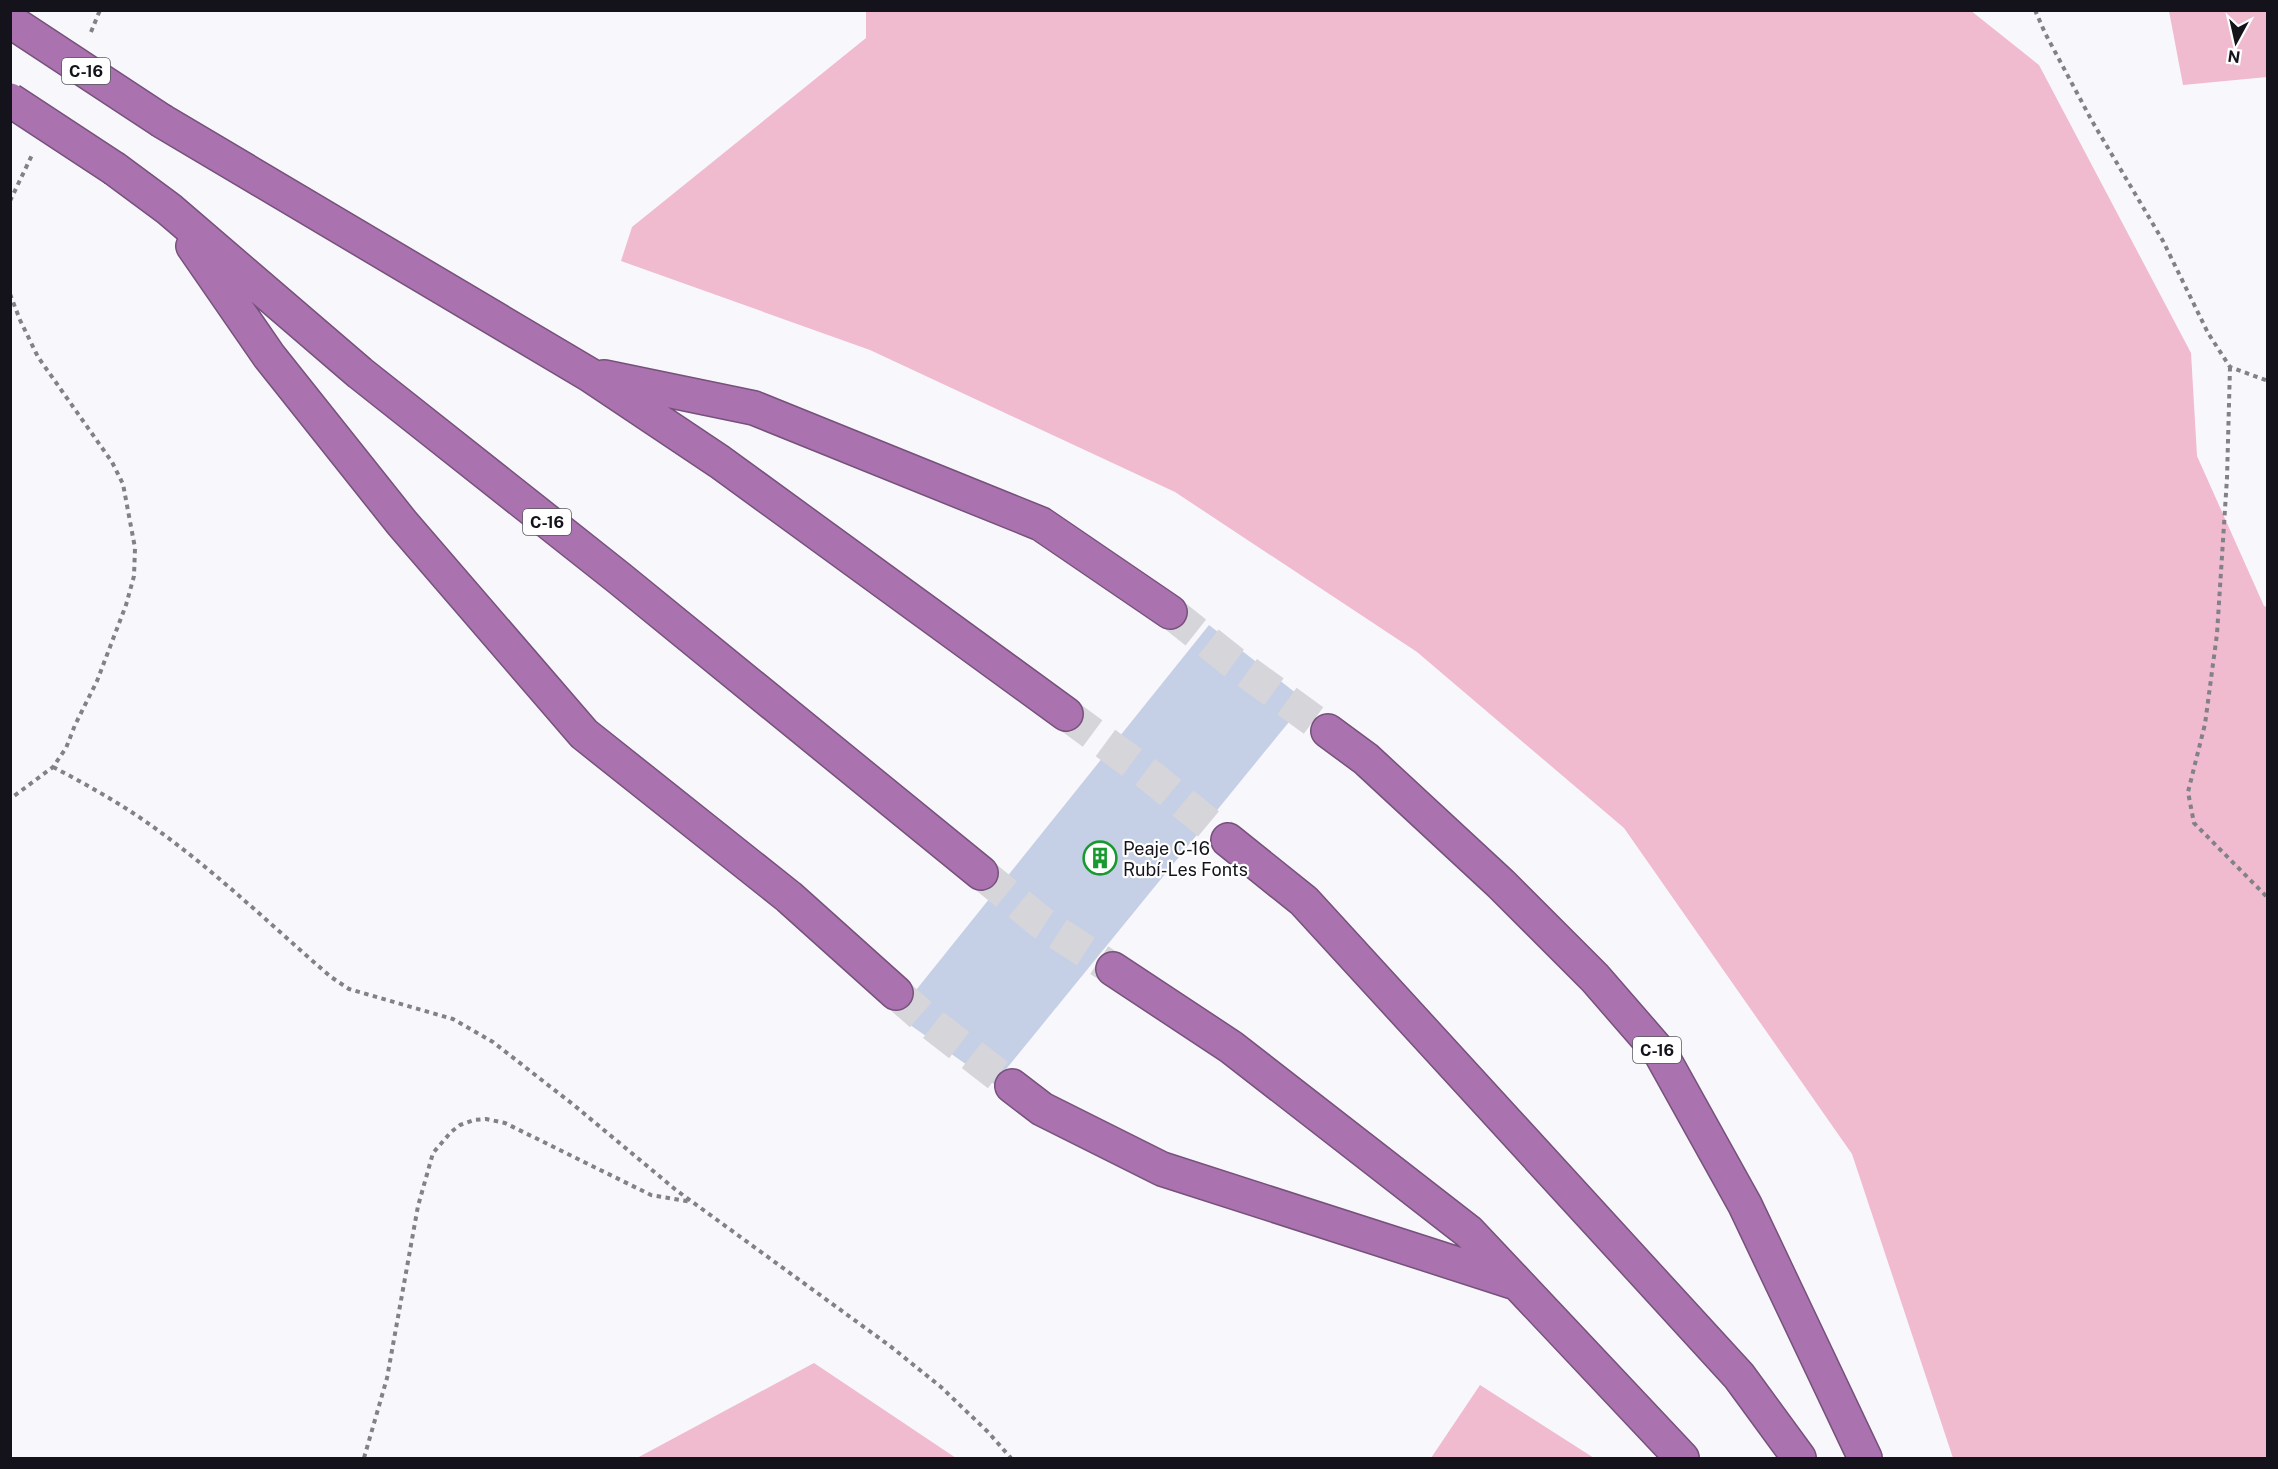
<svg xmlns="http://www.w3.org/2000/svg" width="2278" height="1469" font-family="'Public Sans',sans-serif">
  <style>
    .green { fill: #f0bacf }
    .building { fill: #c5d0e6 }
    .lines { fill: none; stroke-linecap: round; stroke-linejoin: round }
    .highway-tunnel { stroke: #d6d5da; stroke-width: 33; stroke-dasharray: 33 16; stroke-linecap: butt }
    .highway-casing { stroke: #76517b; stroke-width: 36 }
    .path { stroke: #828187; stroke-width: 4; stroke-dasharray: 4.5 4.5; stroke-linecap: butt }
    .highway { stroke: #aa73af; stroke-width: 33 }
    .highway-bridge-casing { stroke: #76517b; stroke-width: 36; stroke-linecap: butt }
    .highway-bridge { stroke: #aa73af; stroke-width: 33 }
    .labels { text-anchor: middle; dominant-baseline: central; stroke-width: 4.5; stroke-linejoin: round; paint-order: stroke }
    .shield { fill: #fff; stroke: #5a595f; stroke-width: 1.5 }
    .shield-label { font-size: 16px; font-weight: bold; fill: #14121a }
    .poi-label { font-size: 18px; fill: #14121a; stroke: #fff; text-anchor: start }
  </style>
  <rect width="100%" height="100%" fill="#f8f7fc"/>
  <path class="green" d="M866,11L1970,10L2039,65L2191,353L2197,456L2264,606L2267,607V1458H1953L1852,1154L1624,828L1417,652L1175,492L870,350L621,261L632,227L866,38Z
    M2169,11H2267V77L2183,85Z
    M814,1363L956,1458H637Z
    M1480,1385L1594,1458H1431Z"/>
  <path class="building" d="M1209,625L1306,701L994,1084L896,1015Z"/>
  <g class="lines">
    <path class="highway-tunnel" d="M1170,612L1233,662L1328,731
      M1066,714L1153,778L1228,840
      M981,873L1042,923L1113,969
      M896,993L928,1021L1012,1086"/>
    <defs>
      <path id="highway" d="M162,121L590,375L720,462L1066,714
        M115,169L169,209L360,373L619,578L981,873
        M193,246L269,356L402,523L584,734L789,897L896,993
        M604,377L754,408L1041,524L1170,612
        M1328,731L1366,759L1501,884L1595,978L1661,1054L1745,1205L1865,1458
        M1228,840L1304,901L1739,1376L1799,1458
        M1113,969L1231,1047L1469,1232L1682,1458
        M1012,1086L1042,1109L1162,1169L1513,1282"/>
    </defs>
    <use href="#highway" class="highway-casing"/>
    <path class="path" d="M2035,10L2045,33L2092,121L2163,241L2208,333L2230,367L2268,381
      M91,32L100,10
      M10,201L32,155
      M10,294L20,320L38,357L112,462L123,484L135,548L134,576L126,605L97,681L75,725L66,748L53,767L10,799
      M2230,367L2227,478L2217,634L2205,724L2188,792L2194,823L2268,898
      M53,767C80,781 107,796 133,813C204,860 266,921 331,977L349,989L453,1019L493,1042L575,1106L676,1190L890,1346L941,1387L988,1432L1011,1458
      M364,1458L387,1378L418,1206L433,1153L451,1132L460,1125L474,1120L486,1119L505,1123L651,1195L692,1202"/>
    <use href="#highway" class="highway"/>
    <defs>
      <path id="highway-bridge" d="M10,21L162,121
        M10,100L115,169"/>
    </defs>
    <use href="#highway-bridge" class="highway-bridge-casing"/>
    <use href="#highway-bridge" class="highway-bridge"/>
  </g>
  <defs>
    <symbol id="building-ring" viewBox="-11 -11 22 22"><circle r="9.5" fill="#fff" stroke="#189a30" stroke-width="1.5"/><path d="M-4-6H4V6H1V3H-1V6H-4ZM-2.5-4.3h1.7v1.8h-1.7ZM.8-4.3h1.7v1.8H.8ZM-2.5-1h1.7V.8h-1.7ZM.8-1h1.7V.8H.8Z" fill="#189a30"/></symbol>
  </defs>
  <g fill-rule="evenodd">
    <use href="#building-ring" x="1081" y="839" width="38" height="38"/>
  </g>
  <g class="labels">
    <g class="shield">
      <rect x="62" y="58" width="48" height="26" rx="4.5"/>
      <rect x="523" y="509" width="48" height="26" rx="4.5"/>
      <rect x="1633" y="1037" width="48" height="26" rx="4.5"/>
    </g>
    <g class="shield-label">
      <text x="86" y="71">C-16</text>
      <text x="547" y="522">C-16</text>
      <text x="1657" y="1050">C-16</text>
    </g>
    <g class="poi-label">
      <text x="1123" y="848">Peaje C-16<tspan x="1123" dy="21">Rubí-Les Fonts</tspan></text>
    </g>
  </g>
  <rect width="2278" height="1469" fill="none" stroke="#14121a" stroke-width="24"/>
  <g transform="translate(2236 42) rotate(188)" stroke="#ffffff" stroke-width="4.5" paint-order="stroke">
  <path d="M0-4.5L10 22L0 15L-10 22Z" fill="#14121a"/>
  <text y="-9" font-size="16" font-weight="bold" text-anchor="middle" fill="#14121a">N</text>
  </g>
</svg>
